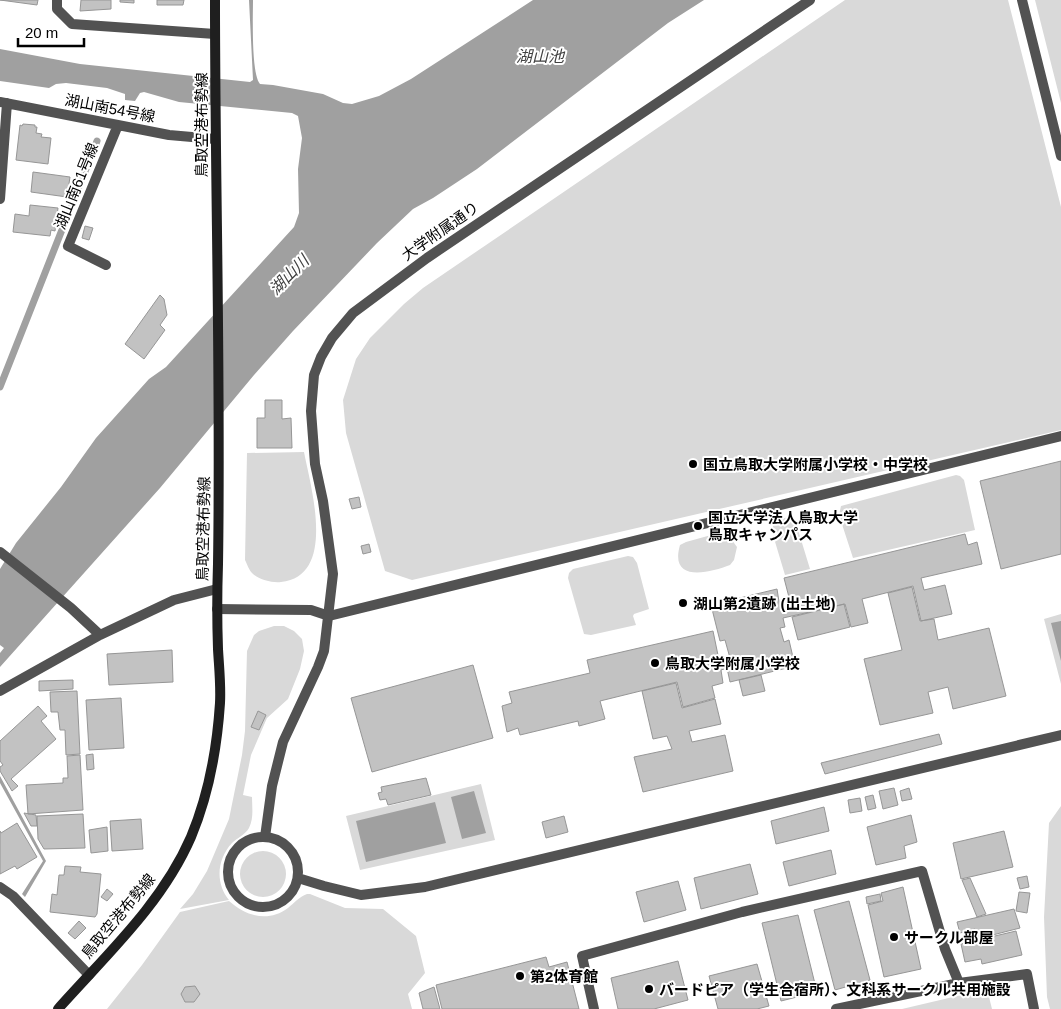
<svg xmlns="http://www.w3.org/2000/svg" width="1061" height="1009" font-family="Arial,'Noto Sans JP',sans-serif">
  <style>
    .green { fill: #d9d9d9 }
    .water { fill: #a0a0a0 }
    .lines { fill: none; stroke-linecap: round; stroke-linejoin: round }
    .stream { stroke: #a0a0a0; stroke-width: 7 }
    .building { fill: #c2c2c2; stroke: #969696 }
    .service { stroke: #525252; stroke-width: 10 }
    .minor { stroke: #525252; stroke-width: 10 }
    .secondary { stroke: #1f1f1f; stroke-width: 10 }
    .poi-dot { fill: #000; stroke: #fff; stroke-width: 2 }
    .labels { text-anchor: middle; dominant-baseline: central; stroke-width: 4; stroke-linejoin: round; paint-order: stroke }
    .street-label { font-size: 15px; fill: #000; stroke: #fff }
    .poi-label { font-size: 15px; font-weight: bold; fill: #000; stroke: #fff; text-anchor: start }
    .water-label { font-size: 16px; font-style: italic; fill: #414141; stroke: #fff }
  </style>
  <rect width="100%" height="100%" fill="#fff"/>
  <path class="green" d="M845,0H1008L1061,207V430L412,580L385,571L346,433L343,400L356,359L370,338L404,304L423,288Z
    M1035,0H1061V103Z
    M304,452C311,488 337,576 281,582C272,583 259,580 252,573C249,570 247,564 245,560L247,453Z
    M956,475L960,476L964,480L975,530L853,558L839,515L841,506Z
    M788,517L795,520L810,569L785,575L773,535V523L776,521Z
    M722,532L729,536L737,547L734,560L730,565C709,573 669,583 680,545L686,542Z
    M628,556L633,557L637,563L649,609L634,614L633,616L636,625L591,635L584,634L568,578L569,573L573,569Z
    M1061,614V684L1044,619Z
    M274,626H284L294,631L302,639L304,651L300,669L288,699L267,718L251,755L243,795L252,797C252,807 254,818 249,828C245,835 237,838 232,843C217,859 215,883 229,900L180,909L193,894L207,871L229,819L242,755L245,731L247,651L254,635L259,631Z
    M481,784L495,840L360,870L346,816Z
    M1061,806V1009H1050L1047,997L1044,917L1049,823Z
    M240 874a23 23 0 1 1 46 0a23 23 0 1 1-46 0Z
    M307,894H310L345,908L383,909L416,936L425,973L408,994L412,1009H107L142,965L180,912L229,901C246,916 268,923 288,908C294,903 299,897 307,894Z
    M987,989L992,1009H902Z"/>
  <path class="water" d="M249,0H253C253,16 251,74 260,84L273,85L323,94L343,103L352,104L379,96L411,79L533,0H704L668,23L477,169L433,198L413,209L377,243L293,331L254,375L160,488L0,667V653L4,648L0,645V569L16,543L61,487L96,438L149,379L166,367L294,227L299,213L298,169L302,138L298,116L292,113L179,102L144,92L140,93L135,101L125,100V94L107,88L66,83L56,84L49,88L0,81V49L80,64L250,82L253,80Z
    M1061,621V661L1051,623Z
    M0,776L46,861L25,897L22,894L43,861L0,783Z
    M474,791L486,833L462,839L451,797Z
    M435,802L446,843L366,862L356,821Z"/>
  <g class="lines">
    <path class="stream" d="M0,387L97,141"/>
  </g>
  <path class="building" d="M0,0H38L37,5Z
    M81,0H111V9L80,11Z
    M120,0H134V3L120,2Z
    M157,0H184L183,5H157Z
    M23,124L35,125V127H37L36,133L42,134L41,137L51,138L48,164L16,160L20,125L22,126Z
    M33,172L70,177L67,197L31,192Z
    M30,205L58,208L55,231L51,230L50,236L13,232L15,214L29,216Z
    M85,226L93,228L89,240L82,238Z
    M160,295L164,299L167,315L160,325L165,330L144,359L125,344Z
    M265,400H282V419L291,418L292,448H257V418H265Z
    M1061,461V554L1001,569L980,481Z
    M359,497L361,507L352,509L349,499Z
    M965,534L968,545L977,542L982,564L921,578L924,590L945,585L952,614L921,621L913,586L862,599L868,623L851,627L845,604L783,618L785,627L780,628L784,642L789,640L795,666L730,682L727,668L721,670L723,683L712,686L715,698L683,707L677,682L600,701L605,719L579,726L578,721L520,735L518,728L507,732L502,706L512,703L509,692L590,673L587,660L713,631L719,660L730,658L725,640L720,641L711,605L777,589L780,608L791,605L784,578Z
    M369,544L371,552L363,554L361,546Z
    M912,587L920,621L934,619L938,640L989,628L1006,696L953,709L948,687L928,692L933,713L880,725L864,659L902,650L888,593Z
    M844,604L850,627L798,640L792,617Z
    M172,650L173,682L109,685L107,654Z
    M473,665L493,738L372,772L351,698Z
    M761,675L765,691L743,696L739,680Z
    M73,680V689L39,691V681Z
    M676,683L682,708L715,699L721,724L689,731L692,742L725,735L733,771L643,792L634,757L672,749L667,736L653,739L642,691Z
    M77,691L80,754L66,755L65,730H60L58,712H51L50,692Z
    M121,698L124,748L89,750L86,700Z
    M38,706L47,716L41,721L56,739L11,779L18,786L12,791L0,771V767L3,765L0,761V741Z
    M258,711L266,715L259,730L251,727Z
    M939,734L942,744L825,774L821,763Z
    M93,754L94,769L87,770L86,755Z
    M80,755L83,810L28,814L26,785L63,783V778H68L67,756Z
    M426,778L431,795L388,805L386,799L380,800L378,793L382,792L381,787Z
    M894,788L898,805L883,809L879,791Z
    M909,788L912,799L902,801L900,791Z
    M873,795L876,808L868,810L865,797Z
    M860,798L862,811L850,813L848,800Z
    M824,807L829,831L776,844L771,821Z
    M24,813L36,815L37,826H31Z
    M83,814L85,848L44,849L38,839L37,816Z
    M911,815L917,842L904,846L906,858L876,865L867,827Z
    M564,816L568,832L546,838L542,822Z
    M141,819L143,849L112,851L110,821Z
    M17,823L37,857L17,869L15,866L0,874V831L1,833Z
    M107,827L108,851L91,853L89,830Z
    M1004,831L1013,867L961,879L953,843Z
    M831,850L836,874L789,886L783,862Z
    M750,864L758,894L701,909L694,878Z
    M65,866L81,867L80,872L101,874L97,914L95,917L50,912L52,894L57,895L59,875H64Z
    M1027,876L1029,887L1020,889L1017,878Z
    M970,878L986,914L977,917L962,880Z
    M678,881L686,910L644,922L636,892Z
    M903,887L921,969L884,977L868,905L883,901L881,893Z
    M107,889L113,894L107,901L101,897Z
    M1019,892L1030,893L1027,913L1016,911Z
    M880,894L881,901L867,904L866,897Z
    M849,901L870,980L835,990L814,910Z
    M1014,909L1020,928L977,939L975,929L960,933L957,922Z
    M798,915L817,992L781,1001L762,923Z
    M79,921L86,928L75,939L68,933Z
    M1016,931L1022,955L982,964L981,959L965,962L961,944Z
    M546,957L549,967L567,962L579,1009H442L436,985Z
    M678,961L688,1000L654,1009H618L611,978Z
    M757,964L769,1006L757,1009H718L709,976Z
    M195,986L200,994L194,1002H185L181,994L185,987Z
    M434,987L440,1009H423L419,993Z"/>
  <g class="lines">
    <path class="service" d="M1022,0L1061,156
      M329,616L1061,436
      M228 872a35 35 0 1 1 70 0a35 35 0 1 1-70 0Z
      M298,878L324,886L361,895L425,887L1061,735"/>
    <path class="minor" d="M57,0V9L72,24L215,34
      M0,102L169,135L215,139
      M0,199L7,103
      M106,265L68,246L118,125
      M0,552L71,608L100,635L0,691
      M217,609L311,610L329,616
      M100,635L174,600L217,589
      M265,837L272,786L283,742L318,667L324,651L333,574L323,501L315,464L311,411L314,375L321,357L332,338L353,313L427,258L810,0
      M0,887L13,896L89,975
      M594,1009L582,956L742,912L922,871L945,949L959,983
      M836,1009L959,983L1027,974L1034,1009"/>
    <path class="secondary" d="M58,1009C106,955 162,904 191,837C209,794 217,749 220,703C221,685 219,667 218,649C217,621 217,593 218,564C221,376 215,188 215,0"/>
  </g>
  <g class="poi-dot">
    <circle cx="693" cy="464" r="5"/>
    <circle cx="698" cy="526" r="5"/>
    <circle cx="683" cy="603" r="5"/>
    <circle cx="655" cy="663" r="5"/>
    <circle cx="894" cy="937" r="5"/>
    <circle cx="520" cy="976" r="5"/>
    <circle cx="649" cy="989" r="5"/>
  </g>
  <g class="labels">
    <g class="street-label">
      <text transform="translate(110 108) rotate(11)">湖山南54号線</text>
      <text transform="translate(201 125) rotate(-90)">鳥取空港布勢線</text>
      <text transform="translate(76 186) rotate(-68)">湖山南61号線</text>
      <text transform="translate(440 231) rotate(-35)">大学附属通り</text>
      <text transform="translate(203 529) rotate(-89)">鳥取空港布勢線</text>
      <text transform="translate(118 916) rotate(-50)">鳥取空港布勢線</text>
    </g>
    <g class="poi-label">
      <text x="703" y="464">国立鳥取大学附属小学校・中学校</text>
      <text x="708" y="517">国立大学法人鳥取大学<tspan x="708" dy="17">鳥取キャンパス</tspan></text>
      <text x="693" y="603">湖山第2遺跡 (出土地)</text>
      <text x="665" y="663">鳥取大学附属小学校</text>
      <text x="904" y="937">サークル部屋</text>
      <text x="530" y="976">第2体育館</text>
      <text x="659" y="989">バードピア（学生合宿所）、文科系サークル共用施設</text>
    </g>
    <g class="water-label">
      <text x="540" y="56">湖山池</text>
      <text transform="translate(289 275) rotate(-45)">湖山川</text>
    </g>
  </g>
  <path d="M18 38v8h66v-8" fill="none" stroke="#000000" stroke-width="2.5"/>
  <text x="25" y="38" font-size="15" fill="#000000" stroke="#ffffff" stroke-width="4" paint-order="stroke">20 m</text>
</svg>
